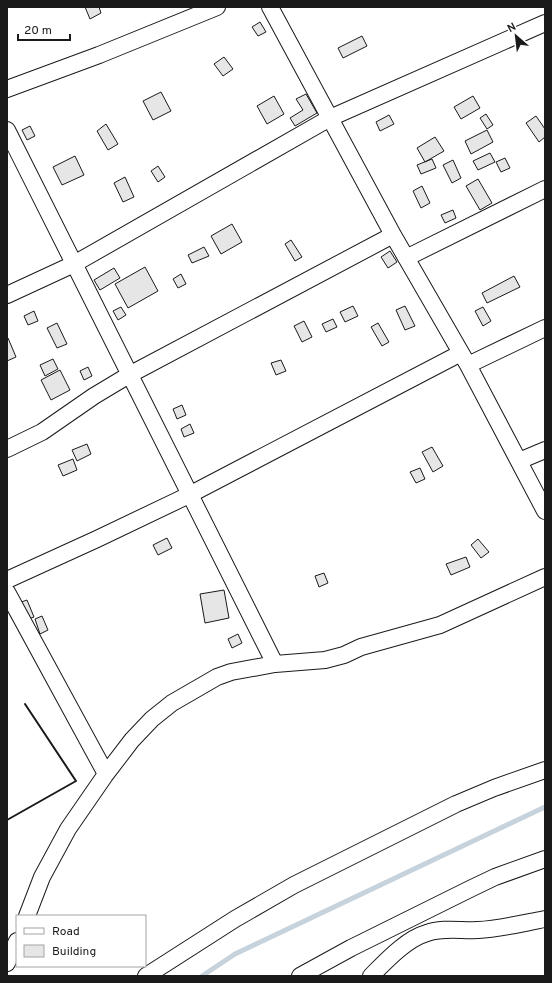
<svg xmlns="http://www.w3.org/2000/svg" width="552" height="983" font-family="Overpass,sans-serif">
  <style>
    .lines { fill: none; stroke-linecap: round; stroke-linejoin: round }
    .stream { stroke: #c6d2dc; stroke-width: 5 }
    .building { fill: #e6e6e6; stroke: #1a1a1a }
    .minor-casing { stroke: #1a1a1a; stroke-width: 18 }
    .minor { stroke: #fff; stroke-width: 16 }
    .wall { stroke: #1a1a1a; stroke-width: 2 }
  </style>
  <rect width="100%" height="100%" fill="#fff"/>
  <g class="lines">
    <path class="stream" d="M202,976L235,954L545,807"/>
  </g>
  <path class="building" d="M85,7H99L101,13L90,19Z
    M260,22L266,32L258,36L252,27Z
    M362,36L367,46L343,58L338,48Z
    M224,57L233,69L223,76L214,64Z
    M161,92L171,111L153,120L143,101Z
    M306,94L317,113L295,126L290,118L303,110L296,99Z
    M274,96L284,114L267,124L257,106Z
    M473,96L480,108L461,119L454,107Z
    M486,114L493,125L487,129L480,118Z
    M389,115L394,124L380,131L376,122Z
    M536,116L545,129V137L539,142L526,123Z
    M106,124L118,144L108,150L97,131Z
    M30,126L35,136L27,140L22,130Z
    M487,130L493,142L471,154L465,141Z
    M435,137L444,151L425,162L417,148Z
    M490,153L495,162L478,170L473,161Z
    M75,156L84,175L62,185L53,167Z
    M505,158L510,168L501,172L496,162Z
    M432,159L436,168L421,174L417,165Z
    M453,160L461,178L452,183L443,165Z
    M158,166L165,177L158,182L151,171Z
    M125,177L134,197L123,202L114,183Z
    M478,179L492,203L480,210L466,186Z
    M422,186L430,203L421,208L413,191Z
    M453,210L456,218L445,223L441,215Z
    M232,224L242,242L221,254L211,236Z
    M291,240L302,257L295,261L285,244Z
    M204,247L209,256L192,263L188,255Z
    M390,251L397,262L388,268L381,257Z
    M145,267L158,291L128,308L115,284Z
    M114,268L120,278L100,290L94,280Z
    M181,274L186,284L178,288L173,279Z
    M514,276L520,287L487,303L482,293Z
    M353,306L358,316L345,322L340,312Z
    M405,306L415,326L405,330L396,310Z
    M121,307L126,315L118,320L113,311Z
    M483,307L491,321L483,326L475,311Z
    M34,311L38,321L28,325L24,316Z
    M333,319L337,327L326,332L322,324Z
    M304,321L312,337L302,342L294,326Z
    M57,323L67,344L57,348L47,328Z
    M378,323L389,342L382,346L371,327Z
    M8,338L16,357L7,361V339Z
    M53,359L58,369L45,376L40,365Z
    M281,360L286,371L276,375L271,363Z
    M88,367L92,376L84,380L80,371Z
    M60,370L70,390L51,400L41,380Z
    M182,405L186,415L177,419L173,409Z
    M190,424L194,433L184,437L181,429Z
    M87,444L91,454L77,461L72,450Z
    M432,447L443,466L433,472L422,452Z
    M73,459L77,470L63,476L58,465Z
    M420,468L425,479L416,483L410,472Z
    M167,538L172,548L158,555L153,545Z
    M478,539L489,552L481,558L471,545Z
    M466,557L470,567L451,575L446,564Z
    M324,573L328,583L319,587L315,576Z
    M224,590L229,618L205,623L200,594Z
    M27,600L34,617L23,621L16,604Z
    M42,616L48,630L40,634L35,619Z
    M238,634L242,643L232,648L228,639Z"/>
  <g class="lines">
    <defs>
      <path id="minor" d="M270,7L393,235L468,365L545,511
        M7,89L99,55L217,7
        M7,130L275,664
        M406,258L545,189
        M7,295L74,264L330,118L545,23
        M468,365L545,328
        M7,449L42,432L94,396L129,375L393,235
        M519,461L545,450
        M7,580L97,539L189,495L461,353
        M7,592L106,774
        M27,916L42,877L68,829L106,774L132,740L152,719L172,703L217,677L231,672L275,664L325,660L344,655L361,647L440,625L545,577
        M7,963L17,941
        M146,976L235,919L294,885L456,804L494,788L545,770
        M300,976L351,948L472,888L495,877L545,859
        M371,976C386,961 406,939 427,933C443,927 462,931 478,930C500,929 523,923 545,919"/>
    </defs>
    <use href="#minor" class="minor-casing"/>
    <use href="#minor" class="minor"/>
    <path class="wall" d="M7,820L76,781L25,704"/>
  </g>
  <rect width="552" height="983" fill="none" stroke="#1a1a1a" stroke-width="16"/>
  <rect x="16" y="915" width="130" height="52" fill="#ffffff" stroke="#a3a3a3"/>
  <rect x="24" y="928" width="20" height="6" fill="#ffffff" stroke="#a3a3a3"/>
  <text x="52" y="935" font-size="12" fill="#1a1a1a">Road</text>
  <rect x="24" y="945" width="20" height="12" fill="#e6e6e6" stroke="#a3a3a3"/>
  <text x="52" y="955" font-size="12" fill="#1a1a1a">Building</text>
  <g transform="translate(516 36) rotate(332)" stroke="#ffffff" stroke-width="3" paint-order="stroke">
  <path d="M0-3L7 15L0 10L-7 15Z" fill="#1a1a1a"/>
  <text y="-6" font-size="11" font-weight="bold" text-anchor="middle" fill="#1a1a1a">N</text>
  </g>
  <path d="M18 34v6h52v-6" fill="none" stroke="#1a1a1a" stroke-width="2"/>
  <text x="24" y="34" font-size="12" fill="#1a1a1a" stroke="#ffffff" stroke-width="3" paint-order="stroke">20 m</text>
</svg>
